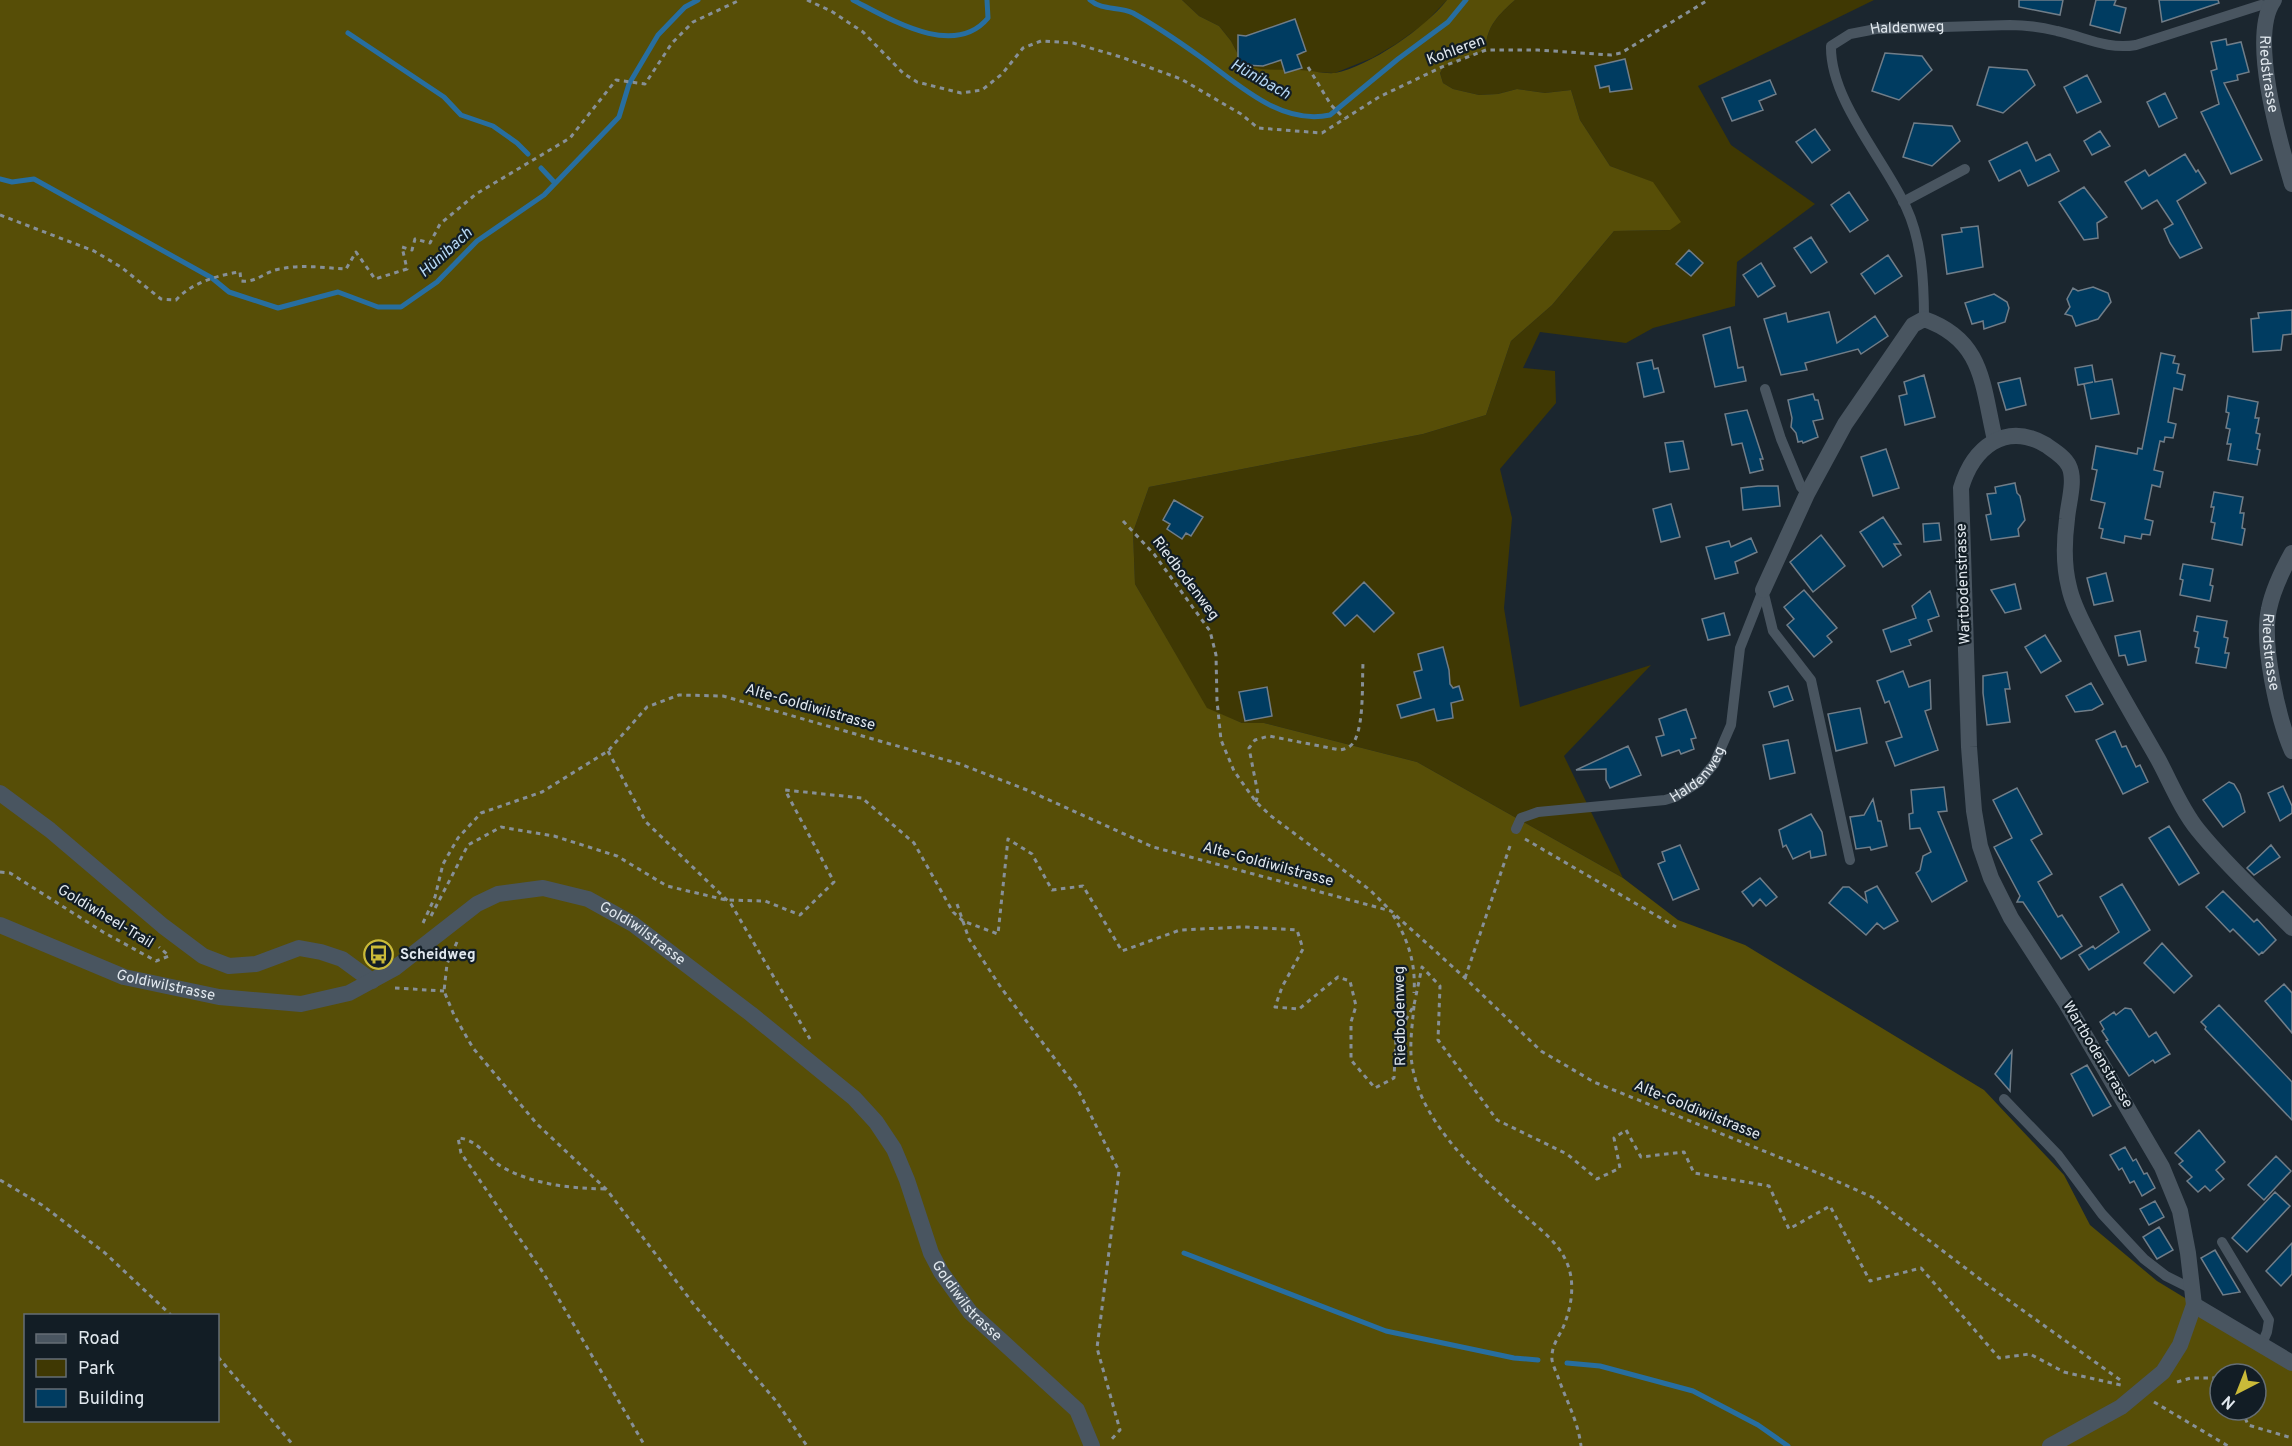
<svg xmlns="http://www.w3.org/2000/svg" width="2292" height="1446" font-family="Overpass,sans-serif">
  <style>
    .green { fill: #3f3803 }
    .forest { fill: #574e07; fill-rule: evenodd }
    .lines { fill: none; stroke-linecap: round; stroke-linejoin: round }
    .stream { stroke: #276ea0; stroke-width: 5 }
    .building { fill: #003c61; stroke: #707d88; stroke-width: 1.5 }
    .path { stroke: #879097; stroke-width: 3; stroke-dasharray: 4.5 4.5; stroke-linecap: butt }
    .service { stroke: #495560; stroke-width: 10 }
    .minor { stroke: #495560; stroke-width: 16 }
    .tertiary { stroke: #495560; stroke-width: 16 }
    .labels { text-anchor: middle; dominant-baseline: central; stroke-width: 4.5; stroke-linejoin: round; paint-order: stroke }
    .street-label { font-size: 15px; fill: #e1e8ee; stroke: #121d25 }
    .poi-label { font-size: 15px; font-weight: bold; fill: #e1e8ee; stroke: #121d25; text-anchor: start }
    .water-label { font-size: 16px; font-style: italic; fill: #b6d8f5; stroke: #121d25 }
  </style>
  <rect width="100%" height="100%" fill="#1b262f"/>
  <path class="green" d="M1182,0H1447L1424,24L1396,44L1372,58L1335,73L1257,70L1243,64L1231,41L1219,26L1199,16Z
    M1515,0H1874L1698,86L1731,145L1815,204L1737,262L1735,306L1653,328L1626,343L1540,332L1523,368L1555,371L1556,403L1500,469L1512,518L1504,608L1520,707L1651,665L1564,756L1623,878L1417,762L1264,723H1242L1207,709L1135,584L1133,532L1149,487L1423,434L1486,415L1511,341L1552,305L1614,231L1670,230L1652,182L1610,166L1580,120L1571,90L1545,93L1517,89L1498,94L1479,95L1453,89L1443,83L1440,73L1444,66L1486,50C1485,28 1499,14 1515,0Z"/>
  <path class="forest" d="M0,0H1182L1199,16L1219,26L1231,41L1243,64C1262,72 1278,69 1298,70C1310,70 1324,74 1335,73C1369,67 1426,27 1447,0H1515C1499,14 1485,28 1486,50L1444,66L1440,73L1443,83L1453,89L1479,95L1498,94L1517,89L1545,93L1571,90L1580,120L1610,166L1653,182L1681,222L1670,230L1614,231L1552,305L1511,341L1486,415L1423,434L1149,487L1133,532L1135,584L1207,708L1242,723H1264L1417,762L1623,878L1678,920L1745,945L1984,1090L2064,1175L2090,1225L2157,1281L2292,1363V1446H0ZM26,1316H218V1420H26ZM2220,1374H2256V1410H2220Z"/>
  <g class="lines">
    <path class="stream" d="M853,0C890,19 954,59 988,18L987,0
      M1090,0C1102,11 1119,6 1133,13C1156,26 1178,41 1199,56C1237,83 1280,126 1330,115L1398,59L1448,22L1466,0
      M348,33L444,97L461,115L493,126L517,143L528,154
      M541,168L555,183
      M0,179L12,182L34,179L212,278L229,292L278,308L338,292L378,307H401L437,282L477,241L544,195L619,117L629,84L658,35L685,7L698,0
      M1184,1253L1386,1331L1514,1358L1538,1360
      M1567,1363L1600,1366L1693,1391L1758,1425L1788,1446"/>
  </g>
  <path class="building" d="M2019,0H2063L2060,15L2019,7Z
    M2096,0H2116L2114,5L2126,8L2120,33L2090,25Z
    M2159,0H2218L2219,3L2162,22Z
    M1295,19L1306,51L1297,55L1302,68L1285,73L1281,60L1263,66L1243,65L1238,63V35L1246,36Z
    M2226,39L2227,45L2241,42L2249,72L2237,75L2238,80L2224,83L2262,160L2231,174L2201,112L2219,104L2211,71L2217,69L2211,42Z
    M1885,53L1922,56L1932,70L1899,100L1872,91Z
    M1625,59L1632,89L1610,92L1609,86L1600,88L1595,66Z
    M1989,67L2027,70L2035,85L2003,113L1977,105Z
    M2087,75L2101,102L2077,113L2064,87Z
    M1770,80L1776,94L1759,101L1763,110L1732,121L1722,98Z
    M2165,93L2177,118L2159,127L2147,102Z
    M1914,123L1952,126L1960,141L1932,166L1903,157Z
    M1815,129L1830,150L1812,163L1796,142Z
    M2100,131L2110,146L2092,155L2084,141Z
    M2027,142L2036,161L2050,154L2059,171L2028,186L2020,170L1999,181L1989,161Z
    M2185,154L2196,172L2198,170L2206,183L2177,201L2202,248L2180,258L2170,243L2164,229L2173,224L2157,200L2142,209L2125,182L2145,170L2149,176Z
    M2084,187L2107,217L2097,223L2098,238L2084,240L2059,202Z
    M1849,192L1868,220L1850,232L1831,205Z
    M1978,226L1983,267L1947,274L1942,235L1962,232L1961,228Z
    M1811,237L1827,262L1811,273L1794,248Z
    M1689,250L1703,263L1691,276L1676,264Z
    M1888,255L1902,276L1875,294L1861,274Z
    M1761,263L1775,286L1758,297L1743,275Z
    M2093,287L2108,293L2111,302L2098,319L2076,326L2072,316L2065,314L2070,307L2067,299L2073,288L2078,291Z
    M1994,294L2007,302L2009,308L2005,322L1984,329L1983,321L1972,324L1965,303Z
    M2292,310V334L2283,335L2281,350L2253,352L2251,319L2259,318L2258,313Z
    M1829,312L1837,343L1875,316L1888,336L1861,354L1858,349L1805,363L1807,370L1781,375L1764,319L1786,313L1788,322Z
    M1730,327L1738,368L1743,367L1746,381L1715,387L1703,335Z
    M2161,353L2175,356L2173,363L2179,364L2177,373L2185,375L2182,390L2174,388L2168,422L2176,424L2173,438L2165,437L2164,442L2160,441L2154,470L2163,472L2160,487L2152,485L2145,519L2153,521L2150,535L2142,534L2141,539L2125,536L2124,543L2101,538L2103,529L2099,528L2105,503L2091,500L2097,470L2092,469L2096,446L2137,454L2138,448L2142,449Z
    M1652,360L1654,369L1658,368L1664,392L1644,397L1637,363Z
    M2092,365L2095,382L2112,379L2119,414L2091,419L2084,384L2093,382L2078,385L2075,368Z
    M1924,375L1935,417L1905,425L1899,396L1907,394L1904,382Z
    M2020,378L2026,405L2006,410L1998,383Z
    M1813,394L1815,400H1818L1823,419L1813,421L1818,437L1803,443L1802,441L1798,442L1796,433L1791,427L1792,418L1788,400Z
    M2228,396L2258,402L2255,418H2259L2256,433L2260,434L2257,449L2260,450L2257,465L2228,460L2231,444H2227L2230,429L2226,428L2229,413L2226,412Z
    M1747,410L1763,459H1760L1763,470L1750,473L1742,443L1732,445L1725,414Z
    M1683,441L1689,469L1670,472L1665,443Z
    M1886,449L1899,488L1873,496L1861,457Z
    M2015,483L2017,493L2020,496L2025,520L2018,529L2019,536L1991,540L1986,515L1991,514L1987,494L1996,493L1995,487Z
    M1758,486H1778L1780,506L1743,510L1741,488Z
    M2214,492L2243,497L2240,513H2244L2242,528L2245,529L2242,545L2212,539L2215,523L2211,522L2214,507H2211Z
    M1174,500L1203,517L1191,536L1186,533L1182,539L1167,529L1170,524L1163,520Z
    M1671,504L1680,537L1661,542L1653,509Z
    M1883,517L1901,544H1894L1901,555L1883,567L1860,532Z
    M1939,523L1941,540L1924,542L1923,524Z
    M1821,535L1845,566L1813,592L1790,562Z
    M1751,538L1757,552L1735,562L1738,573L1715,579L1706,547L1729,541L1731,547Z
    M2183,564L2213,569L2210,585L2213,586L2210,601L2180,595L2183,580L2180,579Z
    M2106,573L2113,601L2094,605L2087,578Z
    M1364,582L1394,613L1374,632L1357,615L1345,626L1333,613Z
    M2015,584L2021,609L2005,613L1991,590Z
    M1804,590L1837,628L1827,636L1832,642L1814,657L1787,625L1794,619L1784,607Z
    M1930,591L1939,616L1928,620L1932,631L1909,640L1911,645L1891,652L1883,630L1916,618L1912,606Z
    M1724,613L1730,635L1708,640L1702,619Z
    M2197,616L2227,621L2224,637L2228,638L2225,653H2229L2226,668L2196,663L2199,648L2195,647L2198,632L2194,631Z
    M2140,631L2146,661L2128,665L2125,655L2119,656L2115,636Z
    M2045,635L2061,661L2041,673L2025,647Z
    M1443,647L1449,670L1450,684L1453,688L1459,686L1463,700L1451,703L1453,718L1437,721L1434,709L1401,718L1397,705L1421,698L1414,672L1422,670L1418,654Z
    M1903,671L1909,687L1930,680L1931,709L1925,711L1938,750L1895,766L1886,742L1902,737L1889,701L1885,703L1877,681Z
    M2007,672L2010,689H2005L2010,722L1987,725L1983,693V676Z
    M2091,683L2103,704L2092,710L2075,712L2066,696Z
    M1788,686L1793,700L1774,707L1769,692Z
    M1267,687L1272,716L1245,721L1239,692Z
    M1860,708L1867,743L1836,751L1828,714Z
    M1686,709L1696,738L1691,739L1694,749L1681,754L1679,750L1662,756L1656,737L1664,735L1659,719Z
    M2115,731L2122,747L2126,746L2136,767L2140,765L2148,782L2123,794L2096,740Z
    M1788,740L1795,773L1770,779L1763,745Z
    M1628,746L1641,775L1610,788L1606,780V769L1576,770Z
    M2229,782L2234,784L2240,794L2245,812L2223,827L2203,800Z
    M2283,786L2292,806V813L2280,821L2268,793Z
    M1944,787L1947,811L1938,812L1967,881L1932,902L1916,873L1920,870L1923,856L1931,852L1920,828L1910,829L1909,814L1913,813L1911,790Z
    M2017,788L2042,834L2031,840L2052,874L2038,882L2058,917L2062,915L2082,946L2061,959L2023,902H2017L2020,896L1994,847L2012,838L1993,800Z
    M1873,799L1878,821H1881L1887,846L1871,850L1870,847L1856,849L1850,817L1864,815Z
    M1811,814L1822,832L1826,855L1811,858L1810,851L1793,859L1786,845L1783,847L1779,830Z
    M2169,826L2199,873L2179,885L2149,838Z
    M1680,845L1699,889L1673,900L1658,864L1665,861L1662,852Z
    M2271,845L2280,857L2254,875L2247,868Z
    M1760,878L1777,897L1766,906L1760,899L1753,906L1742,892Z
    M2122,884L2150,930L2089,970L2079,955L2093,946L2095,949L2119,932L2100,897Z
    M1877,886L1898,921L1884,929L1877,923L1866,935L1829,903L1843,887H1849L1867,902L1865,892Z
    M2223,891L2254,922L2257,919L2276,940L2263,953L2262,952L2259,955L2233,929L2230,932L2206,907Z
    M2162,943L2192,976L2174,993L2144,963Z
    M2284,984L2292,993V1033L2265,1001Z
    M2219,1005L2292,1082V1120L2205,1029L2206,1027L2201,1022Z
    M2125,1008L2131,1009L2149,1037L2156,1032L2170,1054L2155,1063L2153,1060L2129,1076L2106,1041L2108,1040L2102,1031L2104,1029L2100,1022L2114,1012L2116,1015Z
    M2012,1051L2010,1091L1995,1074Z
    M2087,1065L2111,1106L2093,1116L2071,1074Z
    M2199,1130L2225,1162L2216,1170L2224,1179L2210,1191L2205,1186L2198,1192L2187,1181L2192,1177L2179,1164L2183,1161L2175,1153Z
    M2125,1147L2133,1161L2136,1159L2144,1174L2147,1173L2155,1188L2142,1196L2134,1181L2130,1183L2122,1168L2119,1170L2110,1155Z
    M2276,1156L2291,1171L2264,1200L2248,1185Z
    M2275,1192L2290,1206L2247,1252L2232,1238Z
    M2155,1201L2164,1217L2149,1225L2140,1209Z
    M2159,1227L2173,1250L2157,1259L2143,1237Z
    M2292,1243V1274L2281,1286L2266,1271Z
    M2215,1250L2240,1292L2223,1295L2201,1258Z"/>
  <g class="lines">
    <path class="path" d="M807,0L831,11L863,32L903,73L917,82L961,93L982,90L1002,74L1023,48L1041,41L1073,43L1121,57L1181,79L1241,114L1258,128L1322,133L1379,97L1444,66L1486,50H1538L1611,55L1621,53L1708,0
      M1308,67L1331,105L1345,119
      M0,215L94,251L121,267L161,299L176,300C191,283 218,275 240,272L241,281C257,283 265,271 280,269C301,264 325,268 346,269L356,252L375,279L407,269L402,247L412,250L415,239L430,243L440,224L476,194L570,138L616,80L645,84L672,43L693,22L740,0
      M1123,521L1154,554L1210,631L1216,655L1217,701L1221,740L1234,771L1256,802L1271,816L1370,890L1389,909
      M608,751L646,822L731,904L810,1039
      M1256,802L1258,794L1249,748L1255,740L1269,736L1340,750C1347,749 1352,746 1355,740C1364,721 1362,684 1363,663
      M1525,839L1676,927
      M0,872L10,873L103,932L156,961L169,956L159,947
      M957,904L969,939L1002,989L1077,1088L1119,1171L1097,1348L1120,1430L1109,1442
      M1393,915C1408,940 1416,963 1414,993
      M431,916L468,845L501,827L554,836L617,856L667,886L726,900L765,901L800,915L834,882L785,790L862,798L914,843L953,912L963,921L998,934L1008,839L1032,854L1052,890L1083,886L1122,951L1180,930L1243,927L1297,930L1303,949L1282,987L1275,1007L1299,1009L1338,977L1350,981L1356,1006L1351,1022V1060L1375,1088L1394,1078L1396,1038L1414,1005L1422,967L1440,986L1438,1040L1497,1120L1567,1154L1597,1179L1620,1168L1614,1138L1626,1130L1641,1157L1684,1152L1694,1173L1769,1186L1789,1229L1830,1206L1870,1281L1921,1268L1999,1358L2030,1354L2064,1372L2121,1385
      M423,923L435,897L443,864L458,838L481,813L542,792L608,751L647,707L679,695L723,696L960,764L1027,790L1153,847L1391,911L1465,978L1541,1051L1594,1082L1823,1175L1872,1197L1993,1289L2123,1382
      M457,942L447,964L444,991L454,1015L473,1048L537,1124L607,1190L695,1306L776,1401L807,1446
      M1465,978L1511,843
      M395,988L444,991
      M1414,1006C1412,1028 1408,1052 1414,1074C1426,1126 1479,1176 1518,1210C1536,1226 1558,1241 1567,1263C1576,1284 1571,1310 1562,1330C1557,1339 1551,1348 1552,1360C1553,1365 1556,1372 1558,1377C1566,1400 1578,1421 1581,1446
      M0,1180L42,1205L105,1253L172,1316
      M605,1189C569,1188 536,1185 504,1168C487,1159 478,1139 458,1138L461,1153L544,1274L645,1446
      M218,1357L294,1446
      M2177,1382L2191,1378H2220
      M2154,1402L2228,1446
      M2242,1410L2248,1425L2292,1438"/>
    <g class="service">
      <path d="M1903,202L1965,169"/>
      <path id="s1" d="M1924,319C1924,282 1922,241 1906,207C1884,159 1830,100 1831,46L1850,34L1876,29L2010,25C2026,25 2041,27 2057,31C2085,37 2107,50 2136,45L2261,5L2270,6"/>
      <path d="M1765,389L1781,439L1801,487L1807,494"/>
      <path d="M1763,590L1773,631L1811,680L1850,860"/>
      <path id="s2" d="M1516,829L1521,818L1538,812L1665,800L1675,797L1699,782L1714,764L1731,725L1740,648L1763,590"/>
      <path d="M2004,1099L2058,1155L2102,1214L2144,1259L2166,1276L2192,1289"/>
      <path d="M2222,1242L2269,1320L2267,1332L2261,1346"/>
    </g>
    <g class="minor">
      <path id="s3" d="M2274,0C2248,36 2280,143 2292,184"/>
      <path id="s4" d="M2292,553C2282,571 2273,589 2269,609C2261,644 2278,718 2292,751"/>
      <path d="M1763,590L1807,494L1845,424L1913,325L1924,319C1984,340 1982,385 1995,440"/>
      <path d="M2194,1305L2292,1363"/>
      <path d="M2050,1446L2121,1407L2163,1372L2180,1345L2194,1305L2188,1253L2180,1211L2162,1167L2066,1003L2011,918L1991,878L1980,846L1974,811L1969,747L1961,488C1973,448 2005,421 2046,445C2053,450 2065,457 2069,466C2076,480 2068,504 2067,519C2064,542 2063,564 2069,587C2073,606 2083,623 2092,641C2112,681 2136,720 2158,759C2171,783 2181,809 2198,830C2226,865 2261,896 2292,928"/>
    </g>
    <g class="tertiary">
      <path d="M0,793L50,830L163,926L203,956L229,966L256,964L299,948L321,952L342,959L372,981"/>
      <path id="s5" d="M0,925L124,977L219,997L301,1004L349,993L395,968L477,904L498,894L543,888L588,899L633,924L751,1014L854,1098L876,1122L894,1149L907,1180L931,1253L941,1272L970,1312L1077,1410L1092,1446"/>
    </g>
  </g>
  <defs>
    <symbol id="bus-ring" viewBox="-11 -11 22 22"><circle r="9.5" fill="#121d25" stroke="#caba39" stroke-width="1.5"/><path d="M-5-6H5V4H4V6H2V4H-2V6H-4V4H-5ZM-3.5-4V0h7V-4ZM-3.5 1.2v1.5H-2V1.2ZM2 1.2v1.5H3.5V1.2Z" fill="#caba39"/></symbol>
  </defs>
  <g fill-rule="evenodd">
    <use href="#bus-ring" x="362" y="938" width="33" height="33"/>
  </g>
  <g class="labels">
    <g class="street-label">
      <text stroke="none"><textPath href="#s1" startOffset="374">Haldenweg</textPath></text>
      <text transform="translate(1456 51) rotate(-20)">Kohleren</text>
      <text stroke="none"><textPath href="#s3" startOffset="76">Riedstrasse</textPath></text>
      <text transform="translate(1185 579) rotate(53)">Riedbodenweg</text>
      <text transform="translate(1964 584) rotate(-92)">Wartbodenstrasse</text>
      <text stroke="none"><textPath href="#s4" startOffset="104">Riedstrasse</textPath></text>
      <text transform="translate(810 708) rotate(16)">Alte-Goldiwilstrasse</text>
      <text stroke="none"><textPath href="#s2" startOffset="201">Haldenweg</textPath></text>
      <text transform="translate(1268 865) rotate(15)">Alte-Goldiwilstrasse</text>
      <text transform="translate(105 917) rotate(31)">Goldiwheel-Trail</text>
      <text stroke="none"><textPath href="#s5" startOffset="699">Goldiwilstrasse</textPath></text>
      <text stroke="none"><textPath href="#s5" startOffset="177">Goldiwilstrasse</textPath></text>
      <text transform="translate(1401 1016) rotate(-91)">Riedbodenweg</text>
      <text transform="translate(2097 1055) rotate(59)">Wartbodenstrasse</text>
      <text transform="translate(1697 1111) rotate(22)">Alte-Goldiwilstrasse</text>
      <text stroke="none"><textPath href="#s5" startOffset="1203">Goldiwilstrasse</textPath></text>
    </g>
    <g class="poi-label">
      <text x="400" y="955">Scheidweg</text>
    </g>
    <g class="water-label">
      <text transform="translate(1260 80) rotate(29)">Hünibach</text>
      <text transform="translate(446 253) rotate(-42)">Hünibach</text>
    </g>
  </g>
  <rect x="24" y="1314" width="195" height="108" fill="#121d25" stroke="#656e75" stroke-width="1.5"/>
  <rect x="36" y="1334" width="30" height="9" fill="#495560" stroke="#656e75" stroke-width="1.5"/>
  <text x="78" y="1344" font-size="18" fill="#e1e8ee">Road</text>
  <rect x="36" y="1359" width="30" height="18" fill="#3f3803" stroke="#656e75" stroke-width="1.5"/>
  <text x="78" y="1374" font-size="18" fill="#e1e8ee">Park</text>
  <rect x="36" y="1389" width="30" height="18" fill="#003c61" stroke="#656e75" stroke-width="1.5"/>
  <text x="78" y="1404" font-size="18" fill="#e1e8ee">Building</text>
  <g transform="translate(2238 1392) rotate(222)"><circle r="28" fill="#121d25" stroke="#656e75" stroke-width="1.5"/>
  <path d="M0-4.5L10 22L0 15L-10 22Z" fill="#caba39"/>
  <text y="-9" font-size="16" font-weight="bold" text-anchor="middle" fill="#e1e8ee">N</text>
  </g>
</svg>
